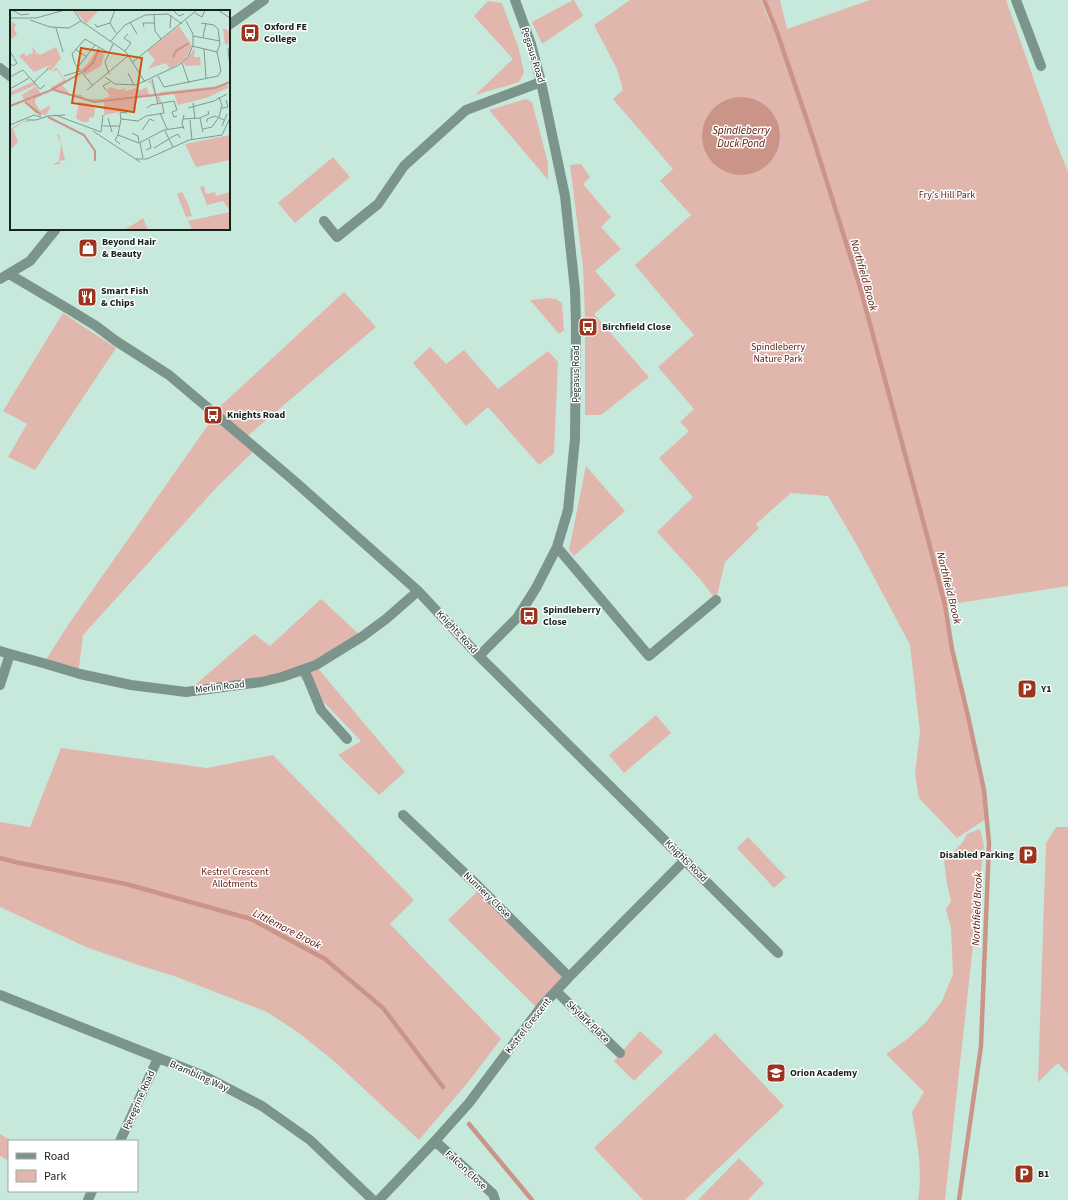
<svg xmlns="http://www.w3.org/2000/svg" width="1068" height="1200" font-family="'Source Sans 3',sans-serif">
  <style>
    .green { fill: #e1b6ad }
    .water { fill: #cb9488 }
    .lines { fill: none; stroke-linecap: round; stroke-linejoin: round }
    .stream { stroke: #cb9488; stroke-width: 4.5 }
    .minor { stroke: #7c958c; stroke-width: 10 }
    .labels { text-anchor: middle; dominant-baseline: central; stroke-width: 3; stroke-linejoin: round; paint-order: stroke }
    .poi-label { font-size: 10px; font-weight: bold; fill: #15221e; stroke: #fff; text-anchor: start }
    .street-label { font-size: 10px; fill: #15221e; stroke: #fff }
    .park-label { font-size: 10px; fill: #5d1b0e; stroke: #fff }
    .water-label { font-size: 11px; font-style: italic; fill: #541206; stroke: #fff }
    .inset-river { fill: none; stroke: #cb9488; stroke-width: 2 }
    .inset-road { fill: none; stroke: #809990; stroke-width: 1 }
    .view { fill: #d3540e; fill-opacity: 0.15; stroke: #d3540e; stroke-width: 2 }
    .inset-edge { fill: none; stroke: #15221e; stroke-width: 2 }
  </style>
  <rect width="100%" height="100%" fill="#c7e9dc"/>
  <path class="green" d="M573,0H574L583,16L542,44L532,22Z
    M630,0H761L769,21L776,33L779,32H777L764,0H780L787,29L870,0H1006L1054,137L1068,172V586L945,605C947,620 949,635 952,650C965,707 981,762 986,819L957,838L919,798L915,774L920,731L910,645L858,547L828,496L791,493L756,524L759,528L725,562L716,600L700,579L657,532L693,497L659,458L689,431L680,422L694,409L658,367L694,335L635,265L691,215L660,181L673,169L613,99L623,90L617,69L594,25Z
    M488,1L502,3L518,46L524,72L519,82L475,95L513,59L474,16Z
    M526,99L532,102L548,163V180L489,110Z
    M333,157L350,177L295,223L278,203Z
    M581,164L590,177L583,184L611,217L601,227L621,249L595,271L616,295L594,314L649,377L601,415H585V316L583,267L570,165Z
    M344,292L376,327L245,438L214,412Z
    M550,298L556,299L562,303L564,330L559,334L530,300Z
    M63,313L116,348L35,470L8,457L27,424L3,411Z
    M430,347L446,364L464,350L498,389L548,351L558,362L554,453L539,465L488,407L466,426L413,363Z
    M215,415L255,450L217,487L83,635L78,675L42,666L68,625Z
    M586,466L625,511L574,556L569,550Z
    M321,599L361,636L291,673L188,691L254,634L270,646Z
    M316,666L405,772L379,795L338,755L361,741L296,673Z
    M656,715L671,733L624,773L609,755Z
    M61,748L207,768L273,755L414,900L390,924L501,1039L469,1081L419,1140L335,1062L299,1033L267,1012L174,976L138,965L86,947L0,907V822L30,827Z
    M1056,827H1068V1074L1058,1063L1038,1082L1046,843Z
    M980,829L984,845L945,1200H918C923,1169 917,1142 912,1112L924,1092L886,1054L906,1040L925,1023L942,1001L953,974L951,928L946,909L951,901L947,884L944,861L963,842L967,834Z
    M748,837L786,877L774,888L737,848Z
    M477,892L564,977L536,1007L448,920Z
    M640,1031L663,1052L634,1081L614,1061Z
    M715,1033L784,1106L685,1200H643L594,1148Z
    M0,1134L12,1141H9V1161L0,1156Z
    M739,1158L764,1183L748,1200H698Z"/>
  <path class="water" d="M702 136a39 39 0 1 1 78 0a39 39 0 1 1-78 0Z"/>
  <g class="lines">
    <path class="stream" d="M764,0L777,32L814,141L860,287L929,543L945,605L952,649L968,716L984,790L989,843L981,1046L959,1200
      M0,858L15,862L126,884L251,919L325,959L383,1008L443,1087
      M469,1124L532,1200"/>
    <path class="minor" d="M1016,0L1041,66
      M229,25L264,0
      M0,68L11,77
      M324,221L337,237L378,204L404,166L466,110L541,82
      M9,274L70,310L96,326L116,341L169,375L292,479L418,591L479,656L778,953
      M0,279L30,261L56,229
      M557,547L649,656L716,600
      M0,651L10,654L43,663L80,674L131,685L186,692L261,682L282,677L316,665L363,636L386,619L418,591
      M479,656L517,618L536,588L557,547L568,510L575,439L576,324L575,290L565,196L541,82L531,44L515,0
      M304,669L321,710L347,739
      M0,685L10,654
      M403,815L478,886L569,977
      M556,991L620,1053
      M0,995L204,1076L262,1106L310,1140L373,1200
      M120,1141L158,1058
      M435,1141L493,1194L495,1200
      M88,1200L92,1191
      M379,1200L435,1141L469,1103L542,1006L569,977L685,860"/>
  </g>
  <defs>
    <symbol id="bus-square" viewBox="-11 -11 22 22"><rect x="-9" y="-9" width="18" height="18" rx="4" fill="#9d341f" stroke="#fff"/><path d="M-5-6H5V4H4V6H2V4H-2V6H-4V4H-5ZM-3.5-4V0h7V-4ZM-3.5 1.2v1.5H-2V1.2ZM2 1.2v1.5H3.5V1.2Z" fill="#fff"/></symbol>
    <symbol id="shop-square" viewBox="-11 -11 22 22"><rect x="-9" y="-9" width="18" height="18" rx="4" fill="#9d341f" stroke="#fff"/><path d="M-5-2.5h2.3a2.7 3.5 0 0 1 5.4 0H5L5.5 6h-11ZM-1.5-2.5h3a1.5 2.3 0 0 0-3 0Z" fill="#fff"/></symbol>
    <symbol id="restaurant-square" viewBox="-11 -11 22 22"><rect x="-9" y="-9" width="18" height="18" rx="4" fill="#9d341f" stroke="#fff"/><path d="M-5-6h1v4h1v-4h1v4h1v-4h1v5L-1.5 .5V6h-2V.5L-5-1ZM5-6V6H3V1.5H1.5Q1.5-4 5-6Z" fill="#fff"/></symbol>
    <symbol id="parking-square" viewBox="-11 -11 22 22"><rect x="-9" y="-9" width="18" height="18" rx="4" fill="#9d341f" stroke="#fff"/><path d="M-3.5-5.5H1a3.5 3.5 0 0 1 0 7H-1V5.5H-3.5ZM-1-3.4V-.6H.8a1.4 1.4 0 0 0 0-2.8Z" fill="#fff"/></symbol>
    <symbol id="school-square" viewBox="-11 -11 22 22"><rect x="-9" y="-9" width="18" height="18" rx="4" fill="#9d341f" stroke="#fff"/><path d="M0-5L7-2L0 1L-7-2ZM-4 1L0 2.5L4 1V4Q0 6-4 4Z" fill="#fff"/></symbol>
  </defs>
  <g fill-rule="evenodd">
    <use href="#bus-square" x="239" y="22" width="22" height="22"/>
    <use href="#shop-square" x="77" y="237" width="22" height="22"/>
    <use href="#restaurant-square" x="76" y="286" width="22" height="22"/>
    <use href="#bus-square" x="577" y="316" width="22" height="22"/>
    <use href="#bus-square" x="202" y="404" width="22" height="22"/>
    <use href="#bus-square" x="518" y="605" width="22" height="22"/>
    <use href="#parking-square" x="1016" y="678" width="22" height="22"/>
    <use href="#parking-square" x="1017" y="844" width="22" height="22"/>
    <use href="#school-square" x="765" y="1062" width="22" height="22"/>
    <use href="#parking-square" x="1013" y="1163" width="22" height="22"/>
  </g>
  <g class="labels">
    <g class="poi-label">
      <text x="264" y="27">Oxford FE<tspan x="264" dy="12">College</tspan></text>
      <text x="102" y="242">Beyond Hair<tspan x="102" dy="12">&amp; Beauty</tspan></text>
      <text x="101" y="291">Smart Fish<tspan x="101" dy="12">&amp; Chips</tspan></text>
      <text x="602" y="327">Birchfield Close</text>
      <text x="227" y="415">Knights Road</text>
      <text x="543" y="610">Spindleberry<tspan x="543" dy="12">Close</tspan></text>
      <text x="1041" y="689">Y1</text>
      <text x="1014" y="855" text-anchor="end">Disabled Parking</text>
      <text x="790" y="1073">Orion Academy</text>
      <text x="1038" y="1174">B1</text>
    </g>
    <g class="street-label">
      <text transform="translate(533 55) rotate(73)">Pegasus Road</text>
      <text transform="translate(576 374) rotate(-90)">Pegasus Road</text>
      <text transform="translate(457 632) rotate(47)">Knights Road</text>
      <text transform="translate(220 687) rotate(-7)">Merlin Road</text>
      <text transform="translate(686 861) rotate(45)">Knights Road</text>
      <text transform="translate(487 895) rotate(44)">Nunnery Close</text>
      <text transform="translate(588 1022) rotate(44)">Skylark Place</text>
      <text transform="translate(528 1026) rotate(-52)">Kestrel Crescent</text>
      <text transform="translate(199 1076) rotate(24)">Brambling Way</text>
      <text transform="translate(139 1100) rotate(-66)">Peregrine Road</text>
      <text transform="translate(466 1170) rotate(43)">Falcon Close</text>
    </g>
    <g class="park-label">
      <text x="947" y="195">Fry's Hill Park</text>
      <text x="778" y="347">Spindleberry<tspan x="778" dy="12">Nature Park</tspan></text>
      <text x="235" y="872">Kestrel Crescent<tspan x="235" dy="12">Allotments</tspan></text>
    </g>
    <g class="water-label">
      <text x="741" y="130">Spindleberry<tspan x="741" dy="13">Duck Pond</tspan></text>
      <text transform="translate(864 275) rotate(74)">Northfield Brook</text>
      <text transform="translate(949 588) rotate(76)">Northfield Brook</text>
      <text transform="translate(977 909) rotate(-88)">Northfield Brook</text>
      <text transform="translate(287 929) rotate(27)">Littlemore Brook</text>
    </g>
  </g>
  <g transform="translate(10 10)">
    <rect width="220" height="220" fill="#c7e9dc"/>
    <path d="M65,0H89L76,14ZM2,11L6,15L4,19L7,24L3,28L4,30L0,26ZM169,16L182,36L175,50L160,59L156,53L138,59L145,50L137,41ZM213,18L220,21L218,35L215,34ZM22,37L26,41L25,44L28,43L30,45L46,37L51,48L41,61L36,58L42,54L24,62L9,46L14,43L16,46L23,43ZM88,38L94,45L91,56L75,65L71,60L78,53ZM185,38L184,47H190L191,55L176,56L173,53ZM46,57L56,71L67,65L52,75L60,84L71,85L75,89H92L100,86L96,80L100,77L110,80L114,78L116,81L126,78L128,81L137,77L139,85L144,84L141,73L137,72L141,70L146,86L125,88L126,99L94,105V91L82,92L40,78L54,70L47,60L42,62ZM23,72L26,75L0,86V82ZM218,75V78L196,88L168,95L164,84L149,86L152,93H149L147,86L151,82ZM26,76L32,85L25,89V93L30,101L39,96L40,98L36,105L25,103L15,91L22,88L14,90L12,85ZM69,92L81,94L85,99L84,107L79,108V112H72L66,108ZM14,111L23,112H13L3,119L8,132L0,140V119ZM49,124L55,150L49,151L50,154L42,155L49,151L51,134L47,125ZM220,125V150L186,157L175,134ZM194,176L196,184L205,182L206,186L220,182V201L213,191L197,195L190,177ZM172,182L178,194L182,206L176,207L167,184ZM220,202V220H182L178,211ZM133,208L138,220H114L129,211Z" fill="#e1b6ad"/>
    <path class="inset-river" d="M163,47L166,41L179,33M73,62L83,53L89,39M41,79L84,92L205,78L220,72M15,92L31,105M0,96L39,81L71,63M38,107L74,125L85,141V151"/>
    <path class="inset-road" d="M2,0L11,5L19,4M64,0L71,11L116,42L135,72M105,0L100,13L106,23M208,0L220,8M164,1L169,6L174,4M185,3L192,7L195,0M144,4L145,21L151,29M0,8H26L55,0M20,10L40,17L59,18L71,11M120,12L127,24M191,13L204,15L208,19L210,34L207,42M85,14L87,17L100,13M134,17L133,13H145M46,18L53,42M160,18L161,5M183,26L210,31M193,27L196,13M100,32L115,15L135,5L158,4L172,14M218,38L220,58M65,39L77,47M194,39L196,68M115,41L121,33L114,28L118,24M123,52L187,0M0,53L3,56L7,53L1,43M172,53L179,73M68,57L85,35M118,63L124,75M99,64L95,52L103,34M54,66L70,61M148,66L154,77L208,66L211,61L207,42L182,36M0,67L13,60L30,79L35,75M95,67L105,74L126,75L169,55L178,47L183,35V24L176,11M142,69L148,94M24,72L38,59M83,76L65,54L62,44L75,29L99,43M0,79L19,68M77,80L118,46M96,80L93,76L100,72M152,93L154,103L136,106L128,111L111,109L108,125L129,133L154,120L174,117M183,93L185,109M137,98L141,95L164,91L167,100M178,98L204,91L217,84M212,98L218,97L216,90M167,100L162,102L164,107L167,106M150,103L157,119M45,105L91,122M174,105L172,113L174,119M98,108L102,122M190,108L193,122M111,109L110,103L116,102V104M173,109L190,108L199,104L198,101M16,110H26L38,106L55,105M180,110L182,130M197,112V109L205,106L214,110M0,115L24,105L31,107M93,116H109M212,116L217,104M193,119L202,117L209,107L212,95L209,87M132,120L140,109L144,111M83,121L130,152M155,121L163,137M91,122L93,105M122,123L128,126L129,132M108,125L105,130L110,134M212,125L220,108M160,128L168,124L170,128M130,133L133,148M144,138L159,129M136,140L141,138L139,129M126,149H137L179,130L212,125"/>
    <path class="view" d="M71,38L132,48L124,102L62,93Z"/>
    <rect width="220" height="220" class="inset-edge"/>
  </g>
  <rect x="8" y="1140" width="130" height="52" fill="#ffffff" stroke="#a1a7a5"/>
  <rect x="16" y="1153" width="20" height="6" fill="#7c958c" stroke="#a1a7a5"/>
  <text x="44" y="1160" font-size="12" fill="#15221e">Road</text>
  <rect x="16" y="1170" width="20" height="12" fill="#e1b6ad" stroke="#a1a7a5"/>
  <text x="44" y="1180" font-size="12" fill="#15221e">Park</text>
</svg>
